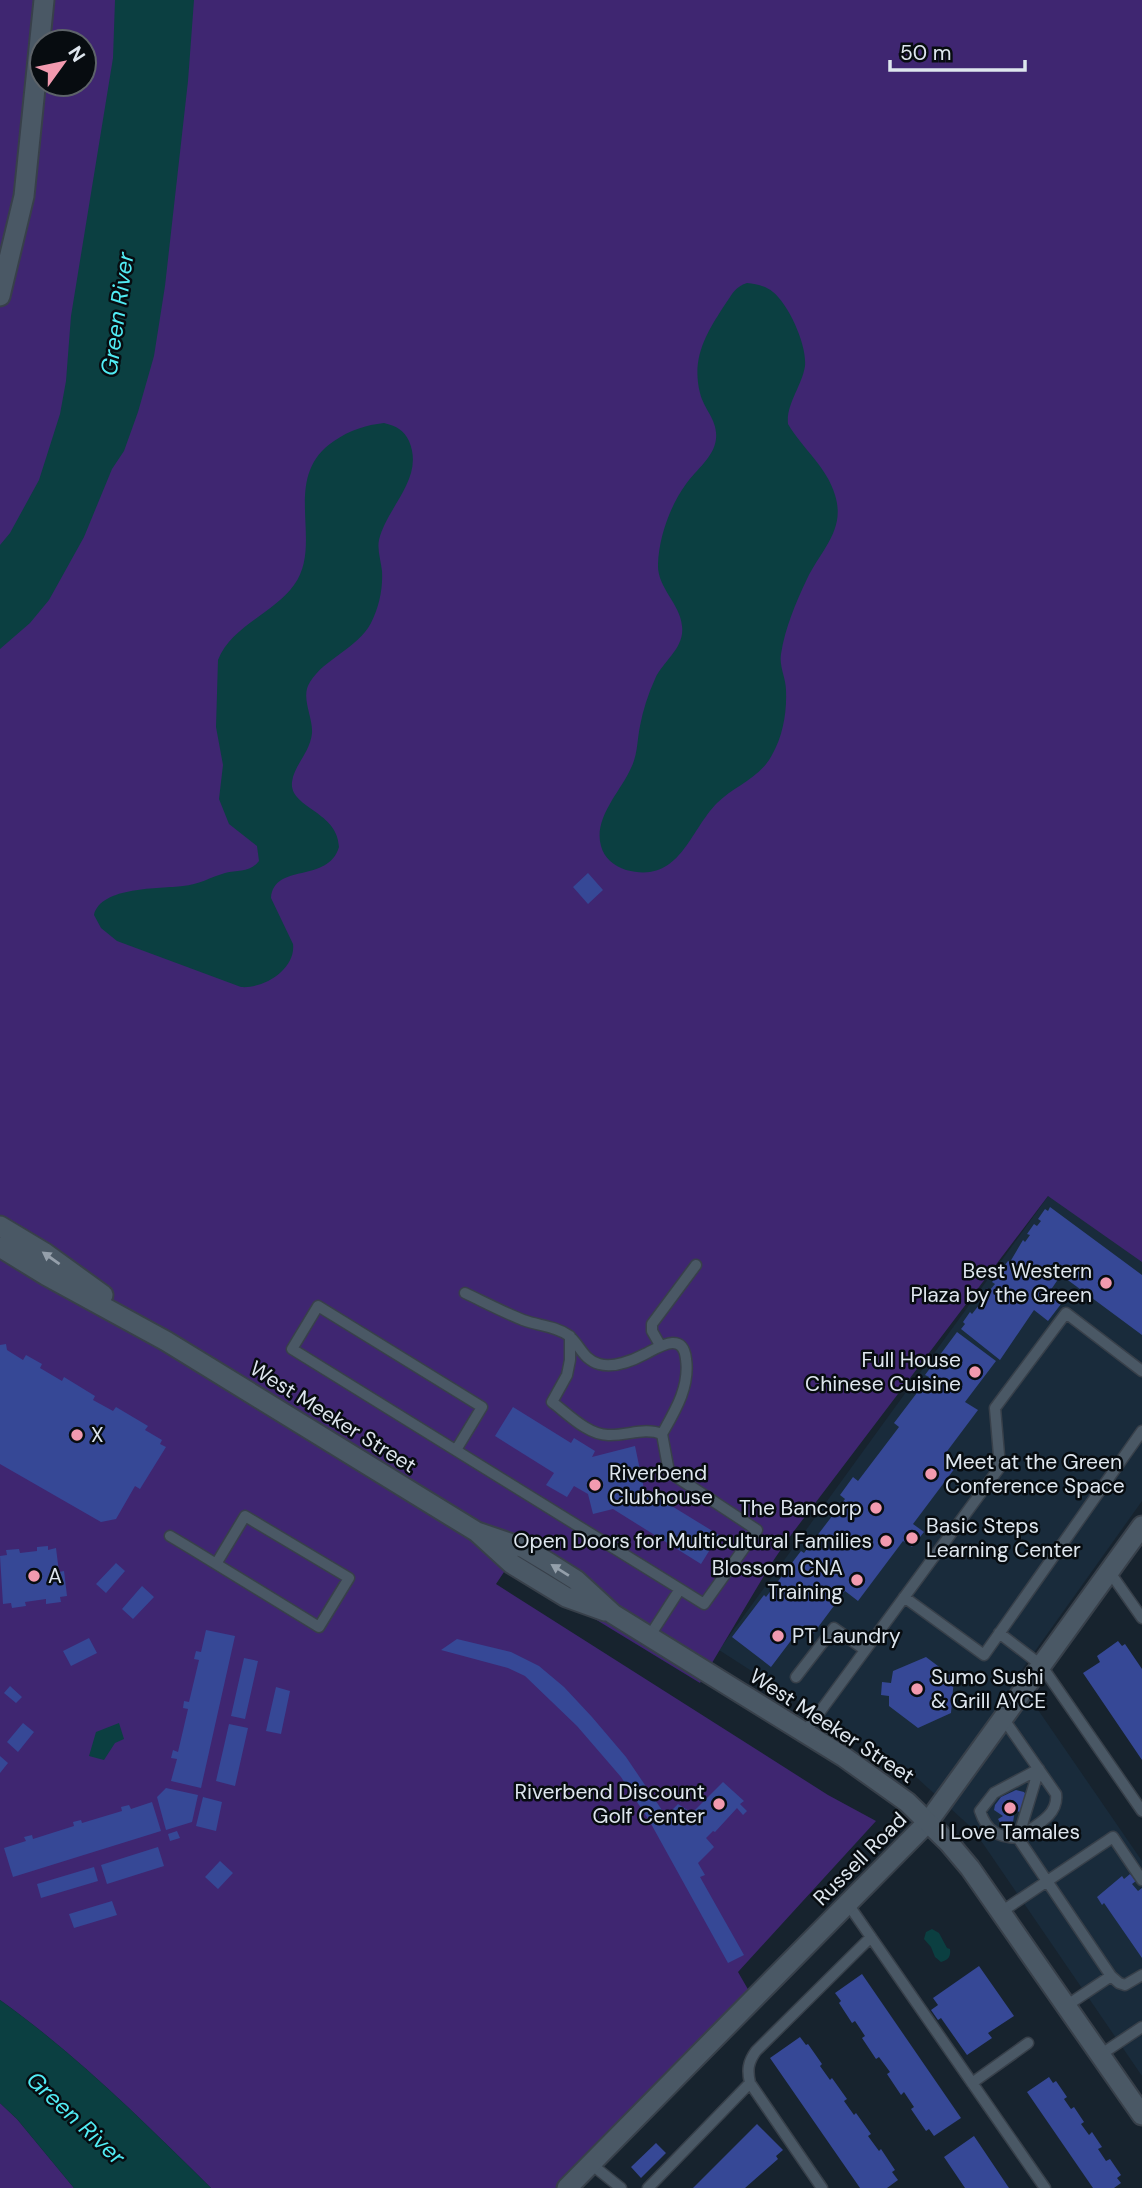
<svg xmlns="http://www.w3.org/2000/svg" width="1142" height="2188" font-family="'DM Sans',sans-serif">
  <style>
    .built { fill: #192b3b }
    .green { fill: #3f2671; fill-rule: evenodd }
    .water { fill: #0b3f41 }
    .building { fill: #364896 }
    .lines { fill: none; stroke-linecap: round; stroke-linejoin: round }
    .service-casing { stroke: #38404a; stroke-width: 13 }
    .minor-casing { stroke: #38404a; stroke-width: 23 }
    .secondary-casing { stroke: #38404a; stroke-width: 23 }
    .service { stroke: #4a5865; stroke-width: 10 }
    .minor { stroke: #4a5865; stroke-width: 19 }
    .secondary { stroke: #4a5865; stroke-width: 19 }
    .oneway { fill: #949faa }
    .poi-dot { fill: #f29aaf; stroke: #070c10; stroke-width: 2.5 }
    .labels { text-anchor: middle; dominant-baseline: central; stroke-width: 5; stroke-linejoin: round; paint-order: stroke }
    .poi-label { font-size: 21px; fill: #dee6ee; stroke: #070c10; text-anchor: start }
    .street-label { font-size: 21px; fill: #dee6ee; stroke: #070c10 }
    .water-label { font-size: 23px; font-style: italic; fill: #51ecf4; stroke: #070c10 }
  </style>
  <rect width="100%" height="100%" fill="#17232e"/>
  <path class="built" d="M1054,1188L1142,1256V1501L1018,1675L1034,1704L1142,1861V2076L973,1829L916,1777L719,1650Z"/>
  <path class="green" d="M0,0H1142V1262L1048,1196L788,1539L771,1564L700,1683L508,1566L496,1584L828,1795L876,1821L738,1972L753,1998L567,2188H211C144,2122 77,2055 0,2000ZM42,42H84V84H42Z
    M0,2103L17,2119L74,2188H0Z"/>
  <path class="water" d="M115,0H194L188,81L165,286L154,356L138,412L124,451L112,469L84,537L49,600L30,623L0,649V545L10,533L39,480L60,414L66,381L71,316L113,58Z
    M747,283C756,284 766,286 773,292C789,305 807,345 805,366C802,386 786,404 788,424C802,448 827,467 835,495C846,530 821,550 807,579C796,602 785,628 781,654C779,667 786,678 786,690C787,712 783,736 772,755C760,778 734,786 717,803C688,833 680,884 626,870C614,866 604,858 601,846C593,818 621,791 631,768C638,754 637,740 640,726C643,710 648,694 655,679C663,661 685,648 682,626C680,603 657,588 658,564C659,537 670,506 686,484C696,470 714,457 716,439C718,420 704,410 700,393C691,357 707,332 726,303C733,293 735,287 747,283Z
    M384,423C396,426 404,430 409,441C425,479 387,506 379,540C377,550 381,561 382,571C383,589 379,607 371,623C357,649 325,658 310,682C300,697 313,716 312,733C310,753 294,765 292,782C289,808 338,811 339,847C328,884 274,862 271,898L293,944C296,969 264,989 241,987L117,941L101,928L94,915C101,886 160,889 183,886C198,885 211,877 225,873C238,870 250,873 259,861L257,846L229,824L219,799L223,765L216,727L218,660C231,626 273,614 294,585C325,543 279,478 334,441C350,430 366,425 384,423Z
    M119,1723L124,1739L115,1743L104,1760L89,1756L96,1732Z
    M932,1929L939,1933L947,1948L950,1949C951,1957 948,1960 941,1962L935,1957L931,1947L924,1939L926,1932Z
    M0,2000C77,2055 144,2122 211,2188H74L17,2119L0,2103Z"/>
  <path class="building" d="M588,873L603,890L588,904L573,887Z
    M1050,1207L1142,1275V1335L1061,1275L1048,1294L1061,1304L1048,1321L1034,1310L1000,1360L961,1329L965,1324L963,1322L970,1312L972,1314L983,1300L980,1298L987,1288L990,1290L995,1284L992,1282L1008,1261L1010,1262L1023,1240L1025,1242L1030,1235L1027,1234L1034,1224L1037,1226L1041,1221L1038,1219L1045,1209L1048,1211Z
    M957,1332L996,1361L965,1402L978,1410L945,1454L958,1464L913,1524L924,1532L912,1547L903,1541L858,1601L845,1591L813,1634L802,1626L771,1667L732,1637L764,1595L766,1597L801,1551L804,1553L845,1499L840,1495L853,1477L858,1481L899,1427L894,1423L929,1377L925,1375Z
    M6,1344L7,1350L23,1360L26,1355L42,1364L40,1368L62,1381L64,1377L95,1396L93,1400L113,1411L116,1407L148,1426L145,1430L162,1440L160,1444L166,1447L140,1489L135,1486L116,1519L101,1522L0,1464V1345Z
    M513,1407L571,1443L574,1438L595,1451L592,1457L635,1446L644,1489L719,1535L701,1564L613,1509L593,1514L588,1494L574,1486L567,1497L546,1485L554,1473L495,1436Z
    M48,1546V1550L56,1548L59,1572L64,1571L67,1596L60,1597L61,1602L46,1604V1599L25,1602L26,1606L12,1608L11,1603L3,1604L0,1556L7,1555L6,1550L19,1549L20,1553L37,1551V1547Z
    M116,1563L125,1571L106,1593L96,1584Z
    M142,1586L154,1597L133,1619L122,1609Z
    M206,1630L235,1636L201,1788L171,1781L177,1759L171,1758L173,1750L178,1752L188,1709L183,1708L184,1701L189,1702L199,1660L194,1659L196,1651L201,1652Z
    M89,1638L97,1653L71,1666L63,1651Z
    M457,1639L511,1652L539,1666L564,1687L592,1717L626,1757L666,1816L678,1804L692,1813L723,1782L744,1801L740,1804L747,1811L743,1815L737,1808L715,1832L713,1831L706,1838L714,1847L698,1863L705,1875L700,1877L744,1955L728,1963L650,1822L621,1777L577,1726L525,1676L508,1668L441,1650Z
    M1118,1641L1122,1646L1125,1644L1142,1669V1760L1083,1673L1100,1662L1097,1656Z
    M926,1657L954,1678L951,1713L918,1728L889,1706V1696L881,1695L882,1682L891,1683L893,1671Z
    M244,1658L258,1661L245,1719L231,1716Z
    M10,1686L22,1697L16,1703L4,1693Z
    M276,1687L290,1691L281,1734L266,1731Z
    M23,1723L34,1732L18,1752L7,1742Z
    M229,1724L248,1728L235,1786L216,1781Z
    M0,1756L8,1763L0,1773Z
    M166,1788L198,1795L192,1822L166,1830L157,1797Z
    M1016,1790L1024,1792L1029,1799L1027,1807L1020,1812L1012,1810L1014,1816L1013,1822L1008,1826L1001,1824L998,1819L1003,1816L994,1810L995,1805L1001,1797Z
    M203,1797L222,1802L216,1831L196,1826Z
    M152,1802L161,1831L13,1877L4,1848L26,1841L24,1837L32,1835L33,1839L74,1826L73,1822L81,1820L82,1823L122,1811L121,1807L129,1805L131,1809Z
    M177,1831L180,1838L170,1841L168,1834Z
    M158,1847L164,1866L107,1884L101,1865Z
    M220,1861L233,1873L218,1889L205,1877Z
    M94,1867L98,1881L41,1898L37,1884Z
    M1130,1874L1136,1881L1132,1884L1138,1891L1142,1888V1958L1104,1903L1102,1905L1097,1897L1122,1876L1124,1879Z
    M112,1901L117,1915L74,1928L69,1914Z
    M979,1966L1014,2016L988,2033L992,2038L967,2055L941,2018L938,2020L931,2010L938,2005L933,1998Z
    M862,1974L961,2118L934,2136L929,2129L926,2131L911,2109L914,2107L904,2092L901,2095L887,2074L890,2072L879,2057L876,2059L862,2038L865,2036L855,2021L852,2023L839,2003L841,2001L835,1993Z
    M800,2037L806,2045L808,2044L822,2064L820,2066L830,2080L832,2078L847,2099L844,2101L854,2115L856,2113L871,2134L868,2136L879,2151L881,2149L895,2170L892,2172L898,2180L887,2188H860L770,2058Z
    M1049,2077L1053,2083L1056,2081L1067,2097L1064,2099L1071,2109L1074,2107L1084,2122L1081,2124L1089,2135L1092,2132L1102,2147L1098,2149L1106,2161L1110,2159L1121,2175L1117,2178L1121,2183L1114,2188H1093L1027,2092Z
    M757,2124L783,2150L776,2156L778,2159L745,2188H693Z
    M974,2136L1009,2188H965L944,2157Z
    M656,2143L666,2153L641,2178L631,2167Z"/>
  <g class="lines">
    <defs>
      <path id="service" d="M465,1293C484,1302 503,1312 523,1320C539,1326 553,1325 568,1335C580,1344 582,1359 599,1364C613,1368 632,1361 645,1354C659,1347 683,1331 686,1359C690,1387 675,1411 662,1434
        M570,1336V1360L567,1375L552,1402C568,1414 588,1435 608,1435C627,1436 644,1427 662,1434L669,1472L757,1530L704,1604L680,1589
        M660,1345L652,1331V1324L696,1265
        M456,1450L482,1407L318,1306L292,1349L680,1589L649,1637
        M170,1536L190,1548L319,1627L349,1578L245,1516L216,1564
        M1109,1571L1142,1618
        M904,1597L984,1655L1142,1431
        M999,1633L1041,1665L1142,1811
        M796,1677L834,1628L865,1650
        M1003,1718L1056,1794C1059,1816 1034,1826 1018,1838L1111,1976L1066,2006
        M805,1732L1000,1467L995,1408L1066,1313L1142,1371
        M1039,1769L1018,1838C998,1837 987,1832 980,1811L994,1793Z
        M848,1904L1045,2188
        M1001,1912L1113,1837L1142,1880
        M1111,1976L1119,1983L1125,1985L1142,1975
        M1100,2055L1142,2027
        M750,2083C747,2070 748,2062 756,2051L871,1937
        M972,2083L1028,2043
        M591,2164L621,2188
        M648,2188L750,2083L822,2188"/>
      <path id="minor" d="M0,296L24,196L44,0
        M567,2188L928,1822L1142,1526"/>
      <path id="secondary" d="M0,1226L45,1253L103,1295
        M0,1247L47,1276L166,1341L477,1532L512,1564L566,1597L605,1611
        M477,1532L524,1548L549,1563L576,1580L613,1614L844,1757L907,1802L949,1843L970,1868L1142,2115"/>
    </defs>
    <use href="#service" class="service-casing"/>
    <use href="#minor" class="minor-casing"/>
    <use href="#secondary" class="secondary-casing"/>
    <use href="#service" class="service"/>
    <use href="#minor" class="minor"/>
    <use href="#secondary" class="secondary"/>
  </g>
  <defs><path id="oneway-solid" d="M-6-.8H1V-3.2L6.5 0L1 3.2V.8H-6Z" transform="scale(1.75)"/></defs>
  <g class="oneway">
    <use href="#oneway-solid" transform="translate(51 1258) rotate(-145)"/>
    <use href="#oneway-solid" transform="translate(560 1570) rotate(-148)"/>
  </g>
  <g class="poi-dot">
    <circle cx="1106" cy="1283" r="7"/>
    <circle cx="975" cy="1372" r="7"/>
    <circle cx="77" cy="1435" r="7"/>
    <circle cx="931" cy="1474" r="7"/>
    <circle cx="595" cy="1485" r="7"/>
    <circle cx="876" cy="1508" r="7"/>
    <circle cx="912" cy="1538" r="7"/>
    <circle cx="886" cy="1541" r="7"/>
    <circle cx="34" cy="1576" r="7"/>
    <circle cx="857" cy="1580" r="7"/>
    <circle cx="778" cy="1636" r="7"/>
    <circle cx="917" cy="1689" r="7"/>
    <circle cx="719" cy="1804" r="7"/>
    <circle cx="1010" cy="1808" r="7"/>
  </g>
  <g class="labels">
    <g class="poi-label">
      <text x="1092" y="1271" text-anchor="end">Best Western<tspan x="1092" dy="24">Plaza by the Green</tspan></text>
      <text x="961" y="1360" text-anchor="end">Full House<tspan x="961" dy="24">Chinese Cuisine</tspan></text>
      <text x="91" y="1435">X</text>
      <text x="945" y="1462">Meet at the Green<tspan x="945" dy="24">Conference Space</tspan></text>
      <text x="609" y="1473">Riverbend<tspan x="609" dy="24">Clubhouse</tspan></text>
      <text x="862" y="1508" text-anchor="end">The Bancorp</text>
      <text x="926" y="1526">Basic Steps<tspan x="926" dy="24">Learning Center</tspan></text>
      <text x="872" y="1541" text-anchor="end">Open Doors for Multicultural Families</text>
      <text x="843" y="1568" text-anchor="end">Blossom CNA<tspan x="843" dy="24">Training</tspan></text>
      <text x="48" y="1576">A</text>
      <text x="792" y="1636">PT Laundry</text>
      <text x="931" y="1677">Sumo Sushi<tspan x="931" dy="24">&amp; Grill AYCE</tspan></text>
      <text x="705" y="1792" text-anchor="end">Riverbend Discount<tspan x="705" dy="24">Golf Center</tspan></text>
      <text x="1010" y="1832" text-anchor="middle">I Love Tamales</text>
    </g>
    <g class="street-label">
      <text transform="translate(333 1417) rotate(32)">West Meeker Street</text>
      <text transform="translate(832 1726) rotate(33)">West Meeker Street</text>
      <text transform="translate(860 1859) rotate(-45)">Russell Road</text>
    </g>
    <g class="water-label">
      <text transform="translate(117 314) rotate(-82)">Green River</text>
      <text transform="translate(76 2118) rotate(43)">Green River</text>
    </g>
  </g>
  <g transform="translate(63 63) rotate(57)"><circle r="33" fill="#070c10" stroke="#5d6369" stroke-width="2"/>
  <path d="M0-5L12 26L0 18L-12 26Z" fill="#f29aaf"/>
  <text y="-10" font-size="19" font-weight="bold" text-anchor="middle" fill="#dee6ee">N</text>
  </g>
  <path d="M890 60v10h135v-10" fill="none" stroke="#dee6ee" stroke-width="3.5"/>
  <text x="900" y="60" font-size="21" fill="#dee6ee" stroke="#070c10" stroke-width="5" paint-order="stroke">50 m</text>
</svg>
